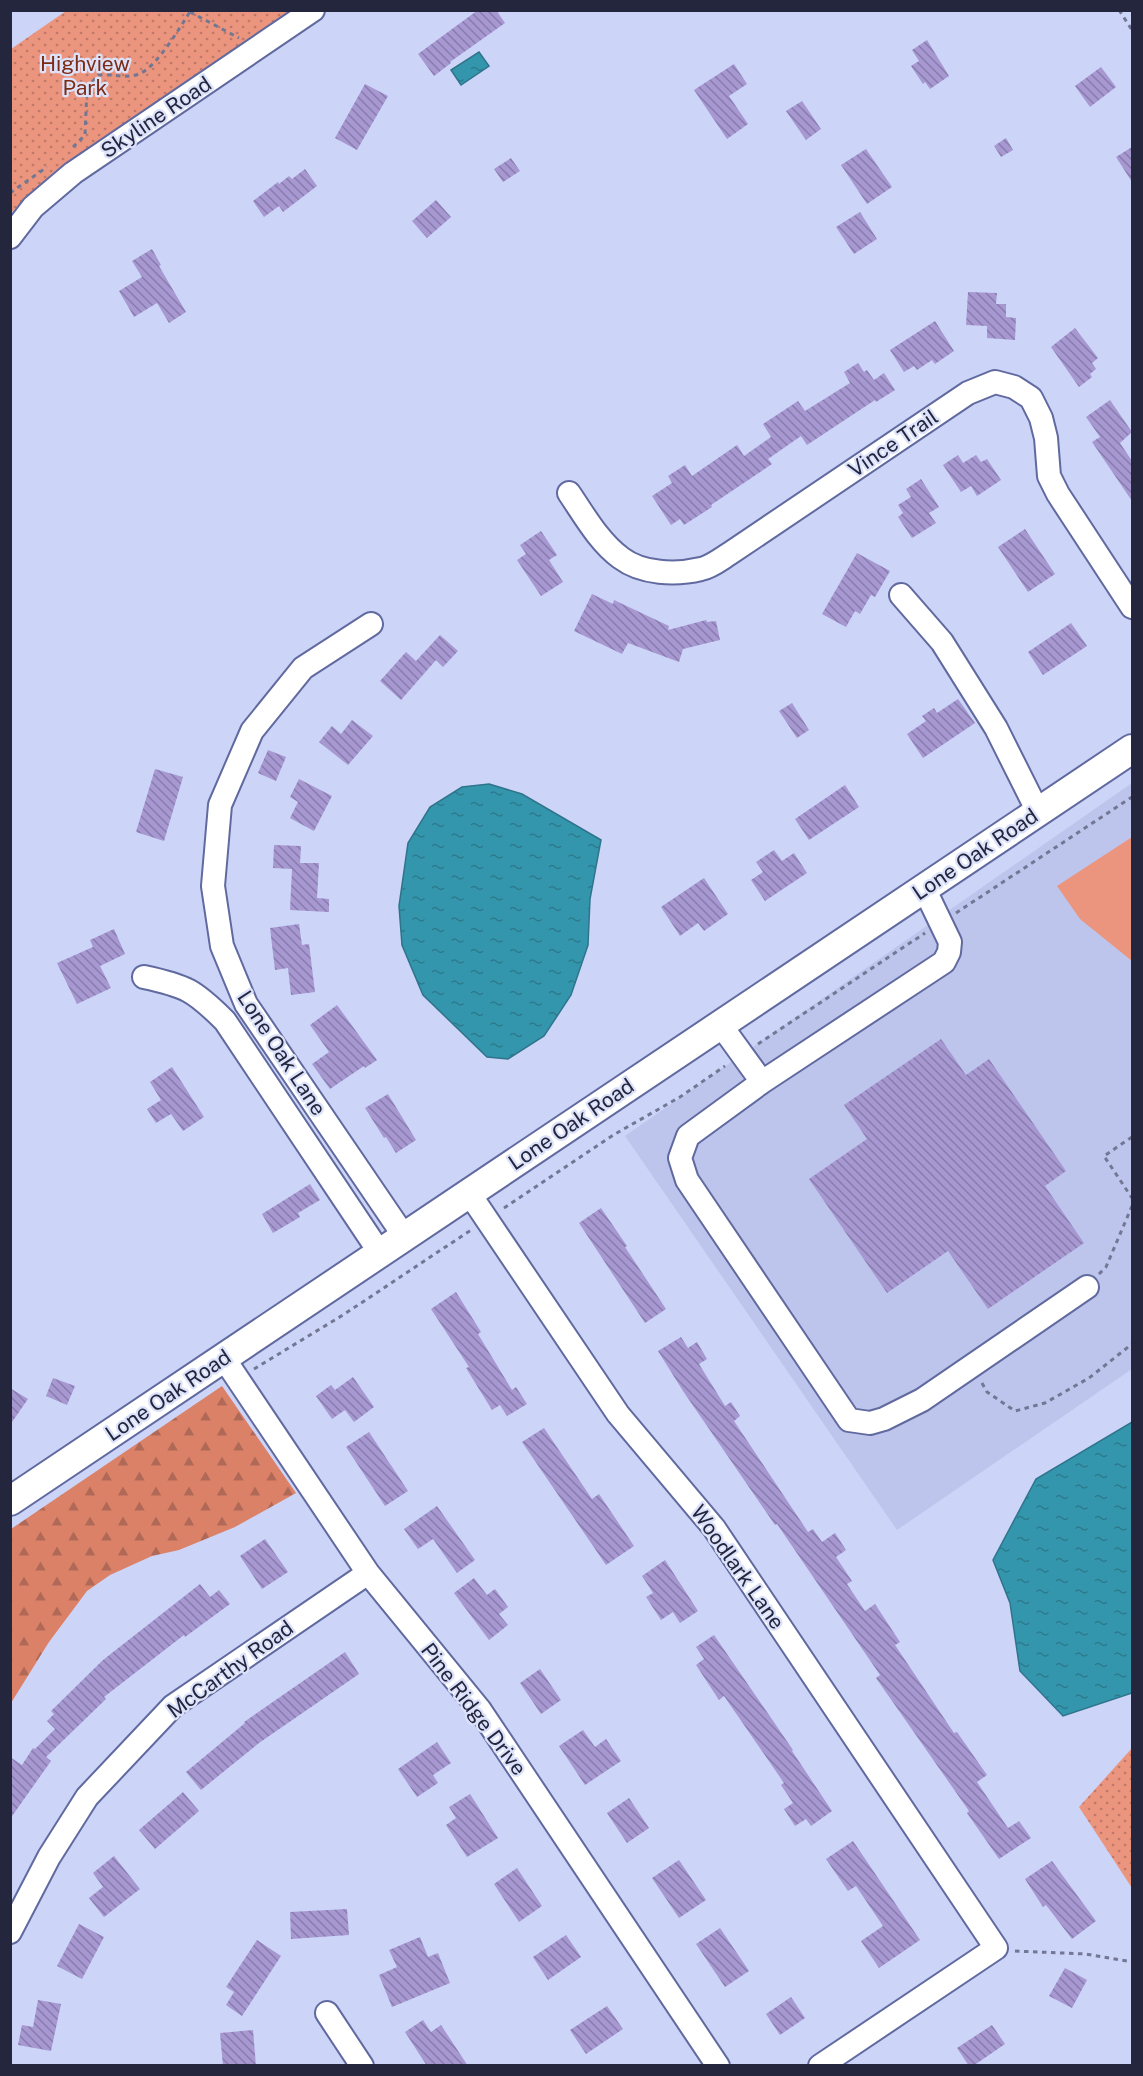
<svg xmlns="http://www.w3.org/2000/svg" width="1143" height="2076" font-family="'Public Sans',sans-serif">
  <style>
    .built { fill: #bdc5ed }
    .grass { fill: #ec957e }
    .forest { fill: url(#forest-firs) }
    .park { fill: url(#park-dots) }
    .water { fill: url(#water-ripples); stroke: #2f748b; stroke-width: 1.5 }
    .building { fill: url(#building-back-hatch) }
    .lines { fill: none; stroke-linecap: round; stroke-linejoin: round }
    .minor-casing { stroke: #616a9f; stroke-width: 26 }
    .major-casing { stroke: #616a9f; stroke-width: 32 }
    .path { stroke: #727794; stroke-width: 3; stroke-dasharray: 4.5 4.5; stroke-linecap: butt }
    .minor { stroke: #fff; stroke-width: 22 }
    .major { stroke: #fff; stroke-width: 28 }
    .labels { text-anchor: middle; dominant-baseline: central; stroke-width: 4.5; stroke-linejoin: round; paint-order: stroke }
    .park-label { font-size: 21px; fill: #7c2b15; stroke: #dce2fa }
    .street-label { font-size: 21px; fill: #23263d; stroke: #dce2fa }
  </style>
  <defs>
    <pattern id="forest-firs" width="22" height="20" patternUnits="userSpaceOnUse" patternTransform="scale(1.5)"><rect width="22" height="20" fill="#db8168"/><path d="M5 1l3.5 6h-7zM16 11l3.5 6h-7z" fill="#b16957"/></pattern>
    <pattern id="park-dots" width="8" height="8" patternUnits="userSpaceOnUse" patternTransform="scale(1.5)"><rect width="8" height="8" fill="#ec957e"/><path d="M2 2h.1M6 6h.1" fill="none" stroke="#bf7968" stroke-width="1.8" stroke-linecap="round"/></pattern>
    <pattern id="water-ripples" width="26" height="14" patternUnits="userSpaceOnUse" patternTransform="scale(1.5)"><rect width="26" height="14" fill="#3496ac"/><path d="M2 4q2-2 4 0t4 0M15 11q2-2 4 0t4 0" fill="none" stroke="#2c7a8d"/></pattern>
    <pattern id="building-back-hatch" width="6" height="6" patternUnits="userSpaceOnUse" patternTransform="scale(1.5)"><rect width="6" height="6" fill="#a798d2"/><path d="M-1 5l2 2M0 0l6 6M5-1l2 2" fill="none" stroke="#887cac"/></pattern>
  </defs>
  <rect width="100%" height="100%" fill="#ccd4f8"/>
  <path class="built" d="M1132,783V1369L897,1530L625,1136Z"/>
  <path class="grass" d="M1132,837V961L1080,919L1057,886Z"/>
  <path class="forest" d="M222,1386L296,1493L235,1527L179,1550L152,1556L110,1575L87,1591L49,1642L11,1703V1529Z"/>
  <path class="park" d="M66,11H293L55,171L11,213V49Z
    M1132,1748V1888L1079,1807Z"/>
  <path class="water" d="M479,52L489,66L461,85L451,70Z
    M489,784L522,794L601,840L590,899L588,945L571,995L544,1036L508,1059L487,1057L423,995L402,945L399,906L408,843L430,807L462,787Z
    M1132,1422V1693L1063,1716L1020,1671L1010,1603L993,1560L1036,1479Z"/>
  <path class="building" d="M478,10H496L505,23L450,62L451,63L434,76L418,54Z
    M927,40L949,76L930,89L925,82L923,84L911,66L919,61L912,50Z
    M734,64L747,84L729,96L748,124L727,139L694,90Z
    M1101,67L1116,87L1090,107L1075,86Z
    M365,84L388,96L357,150L335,138Z
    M802,101L821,129L806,140L786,111Z
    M1006,138L1013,150L1001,157L994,146Z
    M1132,147V182L1116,157Z
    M866,149L892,187L867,204L841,165Z
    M511,158L520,171L503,182L494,169Z
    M305,169L317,186L283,212L279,206L264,217L253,201L278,182L279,184L289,176L292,179Z
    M436,200L451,217L427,238L412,221Z
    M860,212L877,239L854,254L836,227Z
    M152,249L161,265L159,266L186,312L169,323L157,303L134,317L119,291L142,277L132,261Z
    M968,292L997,293L996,304H1006V317L1016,318L1015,340L987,338V326L966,325Z
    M935,321L954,351L935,364L932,360L917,370L914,366L904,372L890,350Z
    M1075,328L1098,358L1092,363L1096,369L1090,374L1092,377L1079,387L1051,347Z
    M858,363L864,372L867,370L874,380L884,373L895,390L876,402L875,400L807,445L801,436L768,459L772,464L711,505L712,507L684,525L680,519L671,525L652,496L672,483L668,476L685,465L692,476L737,445L744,456L771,437L763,424L798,401L805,411L850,383L844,372Z
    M1110,400L1132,432L1120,443L1132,461V501L1092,442L1100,437L1086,417Z
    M958,455L963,463L976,455L981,462L987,459L1001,480L977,496L971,486L961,492L943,465Z
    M921,479L939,507L929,513L936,523L912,538L898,517L903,513L898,505L911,497L906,489Z
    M1025,529L1055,574L1028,592L998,547Z
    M541,531L557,555L549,560L563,582L541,596L517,560L526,554L520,545Z
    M857,553L890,571L875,597L871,595L860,614L855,611L846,627L822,614Z
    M592,594L613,604L614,600L669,626L668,630L706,620L707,622L716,621L720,640L683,649L679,662L628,643L622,654L574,631Z
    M1071,623L1087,646L1043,675L1028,652Z
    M440,635L458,651L443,667L436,660L401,700L380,681L406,652L416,661Z
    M958,699L975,723L923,758L907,734L926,721L922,716L934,708L937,713Z
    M792,703L809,730L797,738L779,711Z
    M352,720L373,736L348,765L319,742L332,726L341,734Z
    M268,750L286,757L276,781L258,773Z
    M155,769L183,777L164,841L136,832Z
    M299,779L332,796L314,831L290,818L298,802L290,797Z
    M845,785L859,807L809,840L795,819Z
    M274,845L301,846L300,863H319L317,898L329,899V912L290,910L292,869L273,868Z
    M774,850L782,861L794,853L807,873L765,901L751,880L763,872L756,862Z
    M704,878L728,914L704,931L698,923L680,936L661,907Z
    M299,924L302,945L309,944L315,992L291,995L288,968L275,970L270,928Z
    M114,929L125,954L100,966L111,988L77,1004L57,963L93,947L90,940Z
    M337,1005L377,1060L365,1068L364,1066L330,1089L312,1064L329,1052L310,1025Z
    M941,1039L966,1075L989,1059L1066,1171L1045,1186L1084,1243L988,1309L948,1251L887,1293L809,1179L867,1139L844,1105Z
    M172,1067L204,1117L183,1131L171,1114L156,1123L147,1109L161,1100L150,1082Z
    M388,1094L416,1140L396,1153L386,1137L384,1138L365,1108Z
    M310,1184L320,1200L298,1213L300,1217L273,1233L262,1214Z
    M601,1208L627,1246L625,1247L666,1309L645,1323L579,1223Z
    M456,1292L481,1332L478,1334L512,1390L516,1387L527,1404L507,1416L500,1405L492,1410L466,1368L469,1367L431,1309Z
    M681,1337L688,1348L697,1342L707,1359L699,1364L725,1406L731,1402L740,1416L734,1421L808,1532L813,1529L822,1542L835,1533L846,1550L836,1557L852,1581L847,1584L865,1611L875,1604L900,1642L895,1645L954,1733L957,1732L987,1775L977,1782L1008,1828L1019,1821L1031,1838L999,1859L967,1813L969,1811L876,1678L880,1675L777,1524L775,1525L683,1391L658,1351Z
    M353,1377L374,1407L354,1422L345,1410L332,1419L316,1396L331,1385L335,1390Z
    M53,1378L75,1386L67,1405L46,1396Z
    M10,1388L28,1399L10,1425Z
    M544,1428L592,1499L599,1494L634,1546L606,1565L522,1442Z
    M369,1432L408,1491L385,1506L346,1447Z
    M437,1506L475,1560L457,1573L433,1539L418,1549L404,1529Z
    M265,1539L288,1572L262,1589L240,1556Z
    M665,1560L698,1611L680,1623L673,1612L661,1620L646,1597L653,1593L642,1576Z
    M474,1578L487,1595L495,1589L508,1607L499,1614L508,1625L489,1640L454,1593Z
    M200,1584L210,1597L219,1590L230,1604L185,1637L184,1635L104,1697L106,1699L46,1757L51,1761L10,1819V1757L22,1765L33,1748L35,1749L55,1729L47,1721L54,1714L51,1711L103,1660Z
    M714,1635L793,1750L792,1751L832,1811L811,1826L806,1819L795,1826L784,1809L793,1803L781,1785L784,1783L724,1696L719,1700L696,1665L704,1659L696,1647Z
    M345,1652L359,1674L259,1743L201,1790L186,1772L245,1723L244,1722Z
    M540,1669L561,1700L541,1714L520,1683Z
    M583,1730L595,1747L606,1739L621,1761L585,1785L559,1746Z
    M437,1742L451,1763L433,1775L438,1783L417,1797L398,1769Z
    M183,1792L199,1811L155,1849L139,1830Z
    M470,1794L498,1838L467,1857L446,1825L456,1818L449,1807Z
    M629,1798L649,1828L627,1843L607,1813Z
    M853,1841L920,1940L879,1968L861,1941L883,1926L856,1886L848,1891L826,1859Z
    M114,1856L140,1889L104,1917L89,1898L103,1887L93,1873Z
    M679,1860L706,1900L679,1918L652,1878Z
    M1052,1861L1096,1921L1072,1939L1046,1905L1043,1907L1025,1879Z
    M517,1868L542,1906L519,1922L494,1884Z
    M347,1909L349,1935L291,1939L290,1912Z
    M79,1924L104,1937L82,1979L57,1966Z
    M720,1928L749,1971L725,1987L696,1944Z
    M566,1935L581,1957L548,1980L533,1957Z
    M420,1937L428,1957L438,1953L450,1983L392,2007L379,1975L397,1967L389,1950Z
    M257,1940L281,1956L242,2016L226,2005L234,1992L226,1987Z
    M1065,1968L1087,1980L1072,2008L1049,1996Z
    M791,1997L805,2018L780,2035L766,2014Z
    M38,2000L61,2004L51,2051L18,2045L22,2025L33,2027Z
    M607,2006L623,2029L586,2054L570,2030Z
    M423,2020L431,2032L441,2025L468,2066H427L405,2032Z
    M992,2025L1005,2044L973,2066H969L957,2048Z
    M253,2030L256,2066H223L220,2033Z"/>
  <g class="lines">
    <defs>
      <path id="minor" d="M10,237L33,207L73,173L313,10
        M569,493C584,515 599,542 621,558C642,574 676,575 701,569C711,567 721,559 729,554L968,393L995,382L1014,387L1031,398L1041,418L1046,438L1049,476L1058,494L1132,607
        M901,595L942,642L996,728L1038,812
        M371,624L303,668L252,731L220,805L213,886L222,946L246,1004L404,1236
        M924,888L950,942L949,952L944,962L762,1082L688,1136L680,1158L687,1180L849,1420L870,1423L884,1419L922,1400L1087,1287
        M144,977C186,986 194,990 225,1021L380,1253
        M720,1024L762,1082
        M469,1193L618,1414L714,1528L996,1948L820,2066
        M223,1357L368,1573L480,1710L718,2066
        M10,1932L49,1857L87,1797L173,1706L368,1573
        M327,2013L362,2066"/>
      <path id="major" d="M10,1501L1132,749"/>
    </defs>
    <use href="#minor" class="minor-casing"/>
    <use href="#major" class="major-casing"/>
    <path class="path" d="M1119,10L1132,30
      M190,12L239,38
      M73,147L85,135L87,88L98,75C112,73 127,80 141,73C157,66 181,26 191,10
      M10,193L47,167
      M956,913L1132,797
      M758,1044L925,933
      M1132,1137L1104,1156L1132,1198
      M504,1208L615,1134L680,1097L725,1066
      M1099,1274L1106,1267L1132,1206
      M254,1369L343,1315L471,1230
      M982,1383L987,1392L1015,1411L1045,1403L1089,1378L1132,1344
      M1015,1951L1086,1954L1132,1962"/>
    <use href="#minor" class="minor"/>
    <use href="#major" class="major"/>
  </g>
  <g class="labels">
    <g class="park-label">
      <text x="85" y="63">Highview<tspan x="85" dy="24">Park</tspan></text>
    </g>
    <g class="street-label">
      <text transform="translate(156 117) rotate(-34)">Skyline Road</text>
      <text transform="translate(893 443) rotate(-34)">Vince Trail</text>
      <text transform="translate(975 854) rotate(-34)">Lone Oak Road</text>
      <text transform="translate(282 1053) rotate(57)">Lone Oak Lane</text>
      <text transform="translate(571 1124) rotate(-34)">Lone Oak Road</text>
      <text transform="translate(168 1395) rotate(-34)">Lone Oak Road</text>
      <text transform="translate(738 1567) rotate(55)">Woodlark Lane</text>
      <text transform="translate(230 1669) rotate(-36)">McCarthy Road</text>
      <text transform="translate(474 1709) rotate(53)">Pine Ridge Drive</text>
    </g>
  </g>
  <rect width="1143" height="2076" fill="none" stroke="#23263d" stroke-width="24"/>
</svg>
